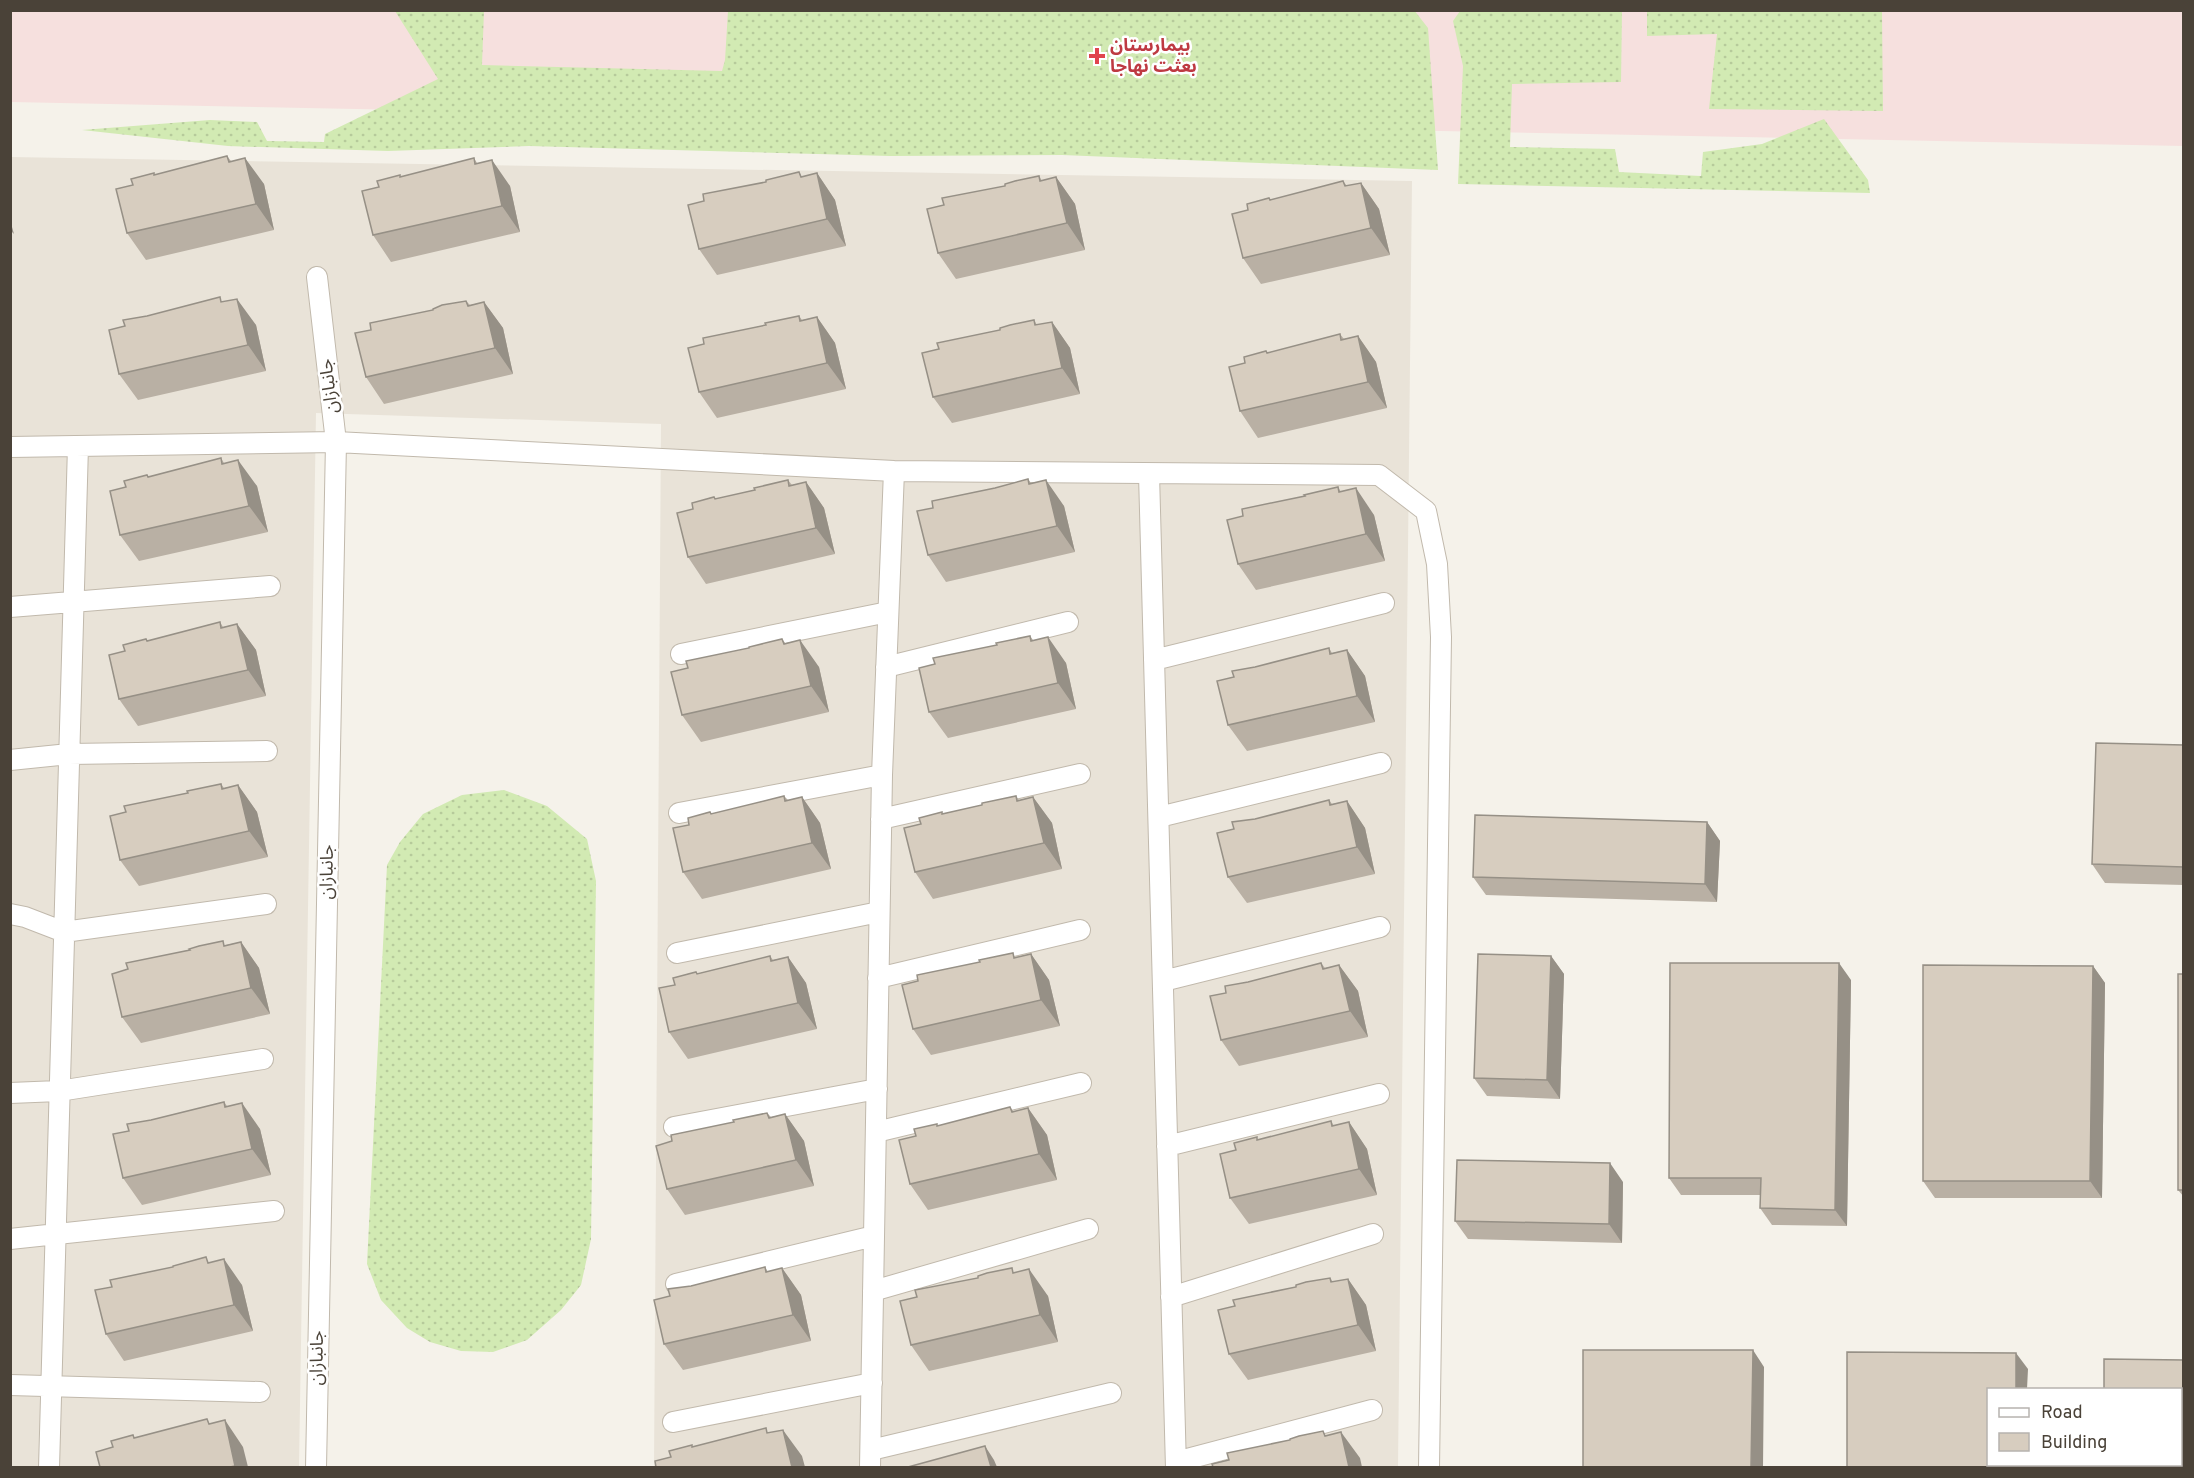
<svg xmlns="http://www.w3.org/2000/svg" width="2194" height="1478" font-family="Overpass,'Noto Sans Arabic',sans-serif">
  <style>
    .residential { fill: #e9e3d8 }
    .medical { fill: #f6e0de }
    .grass { fill: url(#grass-dots) }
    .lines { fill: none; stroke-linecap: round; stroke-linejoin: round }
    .street-casing { stroke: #c1b9ac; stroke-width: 22 }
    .street { stroke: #fff; stroke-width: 20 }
    .wall { fill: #b9b0a4 }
    .shaded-wall { fill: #969086 }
    .building { fill: #d7cdbf; stroke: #969086; stroke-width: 1.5 }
    .health-dot { fill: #e0444e; stroke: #fff; stroke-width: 2 }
    .labels { text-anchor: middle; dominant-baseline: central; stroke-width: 5; stroke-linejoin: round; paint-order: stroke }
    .health-label { font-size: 18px; font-weight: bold; fill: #be3a42; stroke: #fff; text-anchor: start }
    .street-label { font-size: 18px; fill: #4a4238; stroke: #fff }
  </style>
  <defs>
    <pattern id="grass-dots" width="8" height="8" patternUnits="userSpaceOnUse" patternTransform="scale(1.5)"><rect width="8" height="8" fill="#d2eab3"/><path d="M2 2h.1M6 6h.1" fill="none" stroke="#b6ca9b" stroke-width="1.8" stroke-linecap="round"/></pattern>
  </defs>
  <rect width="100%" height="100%" fill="#f5f2ea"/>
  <path class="residential" d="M11,157L1412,181L1398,1467H654L661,424L316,413L299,1467L11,1468Z"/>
  <path class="medical" d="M11,10L2184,11L2183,146L11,102Z"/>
  <path class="grass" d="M1414,10L1428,28L1438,170L1062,155L890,156L529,146L388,151L228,146L82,130L210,120L257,122L267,141L324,142L325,134L438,79L395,11H484L482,65L722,71L725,60L728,11Z
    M1460,11H1622L1621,82L1512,84L1510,147L1615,149L1619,172L1701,176L1703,152L1762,144L1824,119L1868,180L1870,193L1458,184L1463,66L1453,21Z
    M1647,11H1882L1883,111L1709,109L1717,34L1647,36Z
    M504,790L547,806L587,839L596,881L591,1239L581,1285L561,1310L527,1340L493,1352L461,1351L430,1342L407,1328L381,1300L367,1264L387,865L400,842L423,814L462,795Z"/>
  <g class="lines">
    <defs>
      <path id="street" d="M10,447L336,442L894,471L1379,475L1426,511L1437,564L1441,637L1429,1468
        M1149,474L1176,1468
        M10,607L270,586
        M681,654L888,612
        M1154,660L1384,603
        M886,667L1068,622
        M10,760L69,754L267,751
        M679,813L882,775
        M1159,817L1381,763
        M881,819L1080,774
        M10,914L25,917L64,932L266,904
        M677,953L879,912
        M878,978L1080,930
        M1163,981L1380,927
        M10,1093L59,1091L263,1059
        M674,1127L877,1089
        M876,1132L1081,1083
        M1167,1146L1379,1094
        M10,1239L274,1211
        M676,1284L874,1236
        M873,1291L1088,1229
        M1171,1297L1373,1234
        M10,1385L260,1392
        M673,1422L872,1383
        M871,1450L1111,1393
        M1176,1462L1372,1410
        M49,1468L78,446
        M316,1468L336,442L317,277
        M870,1468L882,775L894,471"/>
    </defs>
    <use href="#street" class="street-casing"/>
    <use href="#street" class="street"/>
  </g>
  <path class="wall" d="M227,156L231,161L264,184L274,230L146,260L127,233L133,185L154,173L155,175Z
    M474,158L477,163L510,186L520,232L391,262L373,235L379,187L400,175L401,177Z
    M799,172L802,177L817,173L835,200L846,246L717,275L699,249L766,182Z
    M1039,176L1042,181L1056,177L1075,204L1085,250L956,279L938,253L1005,186Z
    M1343,181L1347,186L1361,183L1379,209L1390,255L1261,284L1243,258L1248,210L1271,200Z
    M466,301L470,305L484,302L503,328L513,374L384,404L366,377L371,330Z
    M223,302L256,325L266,371L138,400L119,374Z
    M799,316L802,320L817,317L835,343L846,389L717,418L699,392L704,344Z
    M1034,320L1037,325L1052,322L1070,348L1080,394L952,423L933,397L939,349Z
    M1340,334L1344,339L1358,336L1376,362L1387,408L1258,438L1240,411L1245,363L1268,353Z
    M221,458L224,463L257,486L268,532L139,561L120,535L147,475L148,477Z
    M1028,479L1031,483L1064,506L1075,552L946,582L928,555L933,508Z
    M788,480L792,485L806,482L824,508L835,554L706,584L688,557L715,499L755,490Z
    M1338,487L1341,492L1374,515L1385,561L1256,590L1238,564L1305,496Z
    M220,622L223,627L237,624L256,650L266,696L138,726L119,699L125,651L146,639L147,641Z
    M1030,636L1033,640L1066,663L1076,709L948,738L929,712L935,664Z
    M782,639L786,644L819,667L829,712L701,742L682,715L688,668Z
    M1329,648L1332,653L1347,650L1365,676L1375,722L1247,751L1228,725L1234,677L1255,667Z
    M2184,745V885L2105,883L2092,864Z
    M221,784L224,788L238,785L257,812L268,857L139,886L120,860L126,812Z
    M784,796L788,800L802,797L820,823L831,869L702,899L683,872L689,825L712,814Z
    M1016,796L1019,800L1033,797L1052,823L1062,869L933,899L915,872L921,824L942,812L943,814L982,805Z
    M1329,800L1332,804L1347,801L1365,828L1375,874L1247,903L1228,877L1234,829L1255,819Z
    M1707,822L1720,841L1717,902L1486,895L1473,877Z
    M241,942L259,968L270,1014L141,1043L122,1017L226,945Z
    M1031,954L1049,980L1060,1026L931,1055L913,1029L1016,957Z
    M770,956L773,960L788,957L806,983L817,1029L688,1059L669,1032L675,985L697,974Z
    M1551,956L1564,974L1560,1099L1487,1096L1474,1078Z
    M1321,963L1325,968L1339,965L1358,991L1368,1037L1239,1066L1221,1040L1226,993L1248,982Z
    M2093,966L2105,983L2102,1198H1935L1923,1181Z
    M2184,974V1197L2178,1190Z
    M1851,980L1847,1226L1772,1225L1760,1208V1195H1681L1669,1178Z
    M224,1102L227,1106L260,1129L271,1175L142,1205L123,1178L129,1131L151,1120Z
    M1010,1107L1014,1112L1028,1108L1047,1135L1057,1180L928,1210L910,1184L916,1136L938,1126Z
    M767,1113L771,1117L785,1114L804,1141L814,1186L685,1215L667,1189L672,1141Z
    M1331,1121L1334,1126L1349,1122L1367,1149L1377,1195L1249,1224L1230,1198L1236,1150L1258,1140Z
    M1623,1182L1622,1243L1468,1239L1455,1221Z
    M210,1262L242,1285L253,1331L124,1361L106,1334L112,1287Z
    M765,1267L768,1272L782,1268L801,1295L811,1341L683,1370L664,1344L670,1296L691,1286Z
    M1015,1273L1048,1296L1058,1342L929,1371L911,1345Z
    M1330,1278L1333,1282L1348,1279L1366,1305L1376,1351L1248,1380L1229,1354L1235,1306Z"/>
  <path class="shaded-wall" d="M245,158L264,184L274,230L256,204Z
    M492,160L510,186L520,232L502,206Z
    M817,173L835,200L846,246L827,219Z
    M1056,177L1075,204L1085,250L1067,223Z
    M1361,183L1379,209L1390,255L1371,228Z
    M10,220L14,234L10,230Z
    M237,299L256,325L266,371L248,345Z
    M484,302L503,328L513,374L495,348Z
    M817,317L835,343L846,389L827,363Z
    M1052,322L1070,348L1080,394L1062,368Z
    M1358,336L1376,362L1387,408L1368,382Z
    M238,460L257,486L268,532L249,506Z
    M1046,480L1064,506L1075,552L1057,526Z
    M806,482L824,508L835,554L816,528Z
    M1356,488L1374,515L1385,561L1366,534Z
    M237,624L256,650L266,696L248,670Z
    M1048,637L1066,663L1076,709L1058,683Z
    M800,640L819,667L829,712L811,686Z
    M1347,650L1365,676L1375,722L1357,696Z
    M238,785L257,812L268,857L249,831Z
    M802,797L820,823L831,869L812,843Z
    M1033,797L1052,823L1062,869L1044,843Z
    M1347,801L1365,828L1375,874L1357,847Z
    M1707,822L1720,841L1717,902L1705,884Z
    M241,942L259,968L270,1014L251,988Z
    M1031,954L1049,980L1060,1026L1041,1000Z
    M1551,956L1564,974L1560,1099L1547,1080Z
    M788,957L806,983L817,1029L798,1003Z
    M1839,963L1851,980L1847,1226L1835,1210Z
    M1339,965L1358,991L1368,1037L1350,1011Z
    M2093,966L2105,983L2102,1198L2090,1181Z
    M242,1103L260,1129L271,1175L252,1149Z
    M1028,1108L1047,1135L1057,1180L1039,1154Z
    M785,1114L804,1141L814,1186L796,1160Z
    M1349,1122L1367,1149L1377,1195L1359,1169Z
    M1610,1163L1623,1182L1622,1243L1609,1224Z
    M224,1259L242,1285L253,1331L234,1305Z
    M782,1268L801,1295L811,1341L793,1315Z
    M1029,1269L1048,1296L1058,1342L1040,1315Z
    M1348,1279L1366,1305L1376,1351L1358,1325Z
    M1753,1350L1764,1367L1763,1467H1751Z
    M2016,1353L2028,1369L2027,1389H2016Z
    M225,1420L243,1447L248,1467H236L235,1466Z
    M783,1430L802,1456L805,1467H792Z
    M1341,1432L1360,1458L1362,1467H1349Z
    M985,1446L994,1460L997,1467H991Z
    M2054,1464H2066V1467H2054Z"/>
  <path class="building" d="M227,156L229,162L245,158L256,204L127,233L116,189L133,185L131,179L154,173V175Z
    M474,158L475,164L492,160L502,206L373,235L362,191L379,187L377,181L400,175V177Z
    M799,172L801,177L817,173L827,219L699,249L688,205L704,201L703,194L766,182V180Z
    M1039,176L1040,181L1056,177L1067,223L938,253L927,209L944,205L942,198L1005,186V184L1015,181Z
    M1343,181L1345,186L1361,183L1371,228L1243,258L1232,214L1248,210L1247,204L1269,198L1270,200Z
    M220,297L221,302L237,299L248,345L119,374L109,330L125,326L123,320L147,316Z
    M466,301L468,306L484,302L495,348L366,377L355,333L371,330L370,323L433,310V309L442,305Z
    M799,316L800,321L817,317L827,363L699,392L688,348L704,344L703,338L766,325L765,323Z
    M1034,320L1035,325L1052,322L1062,368L933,397L922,353L939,349L937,343L1000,330V328L1010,325Z
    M1340,334L1341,340L1358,336L1368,382L1240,411L1229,367L1245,363L1244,357L1266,351L1267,353Z
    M221,458L222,464L238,460L249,506L120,535L110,491L126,487L124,481L147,475L148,477Z
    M1028,479L1029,484L1046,480L1057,526L928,555L917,511L933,508L932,501L995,488Z
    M788,480L789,486L806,482L816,528L688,557L677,513L693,509L692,503L714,497L715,499L755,490L754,488Z
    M1338,487L1339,492L1356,488L1366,534L1238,564L1227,520L1243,516L1242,509L1305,496L1304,495Z
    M220,622L221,628L237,624L248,670L119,699L109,655L125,651L123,645L146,639L147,641Z
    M1030,636L1031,641L1048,637L1058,683L929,712L919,668L935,664L933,658L997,645L996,643Z
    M782,639L784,644L800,640L811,686L682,715L671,672L688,668L686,661L749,648V647Z
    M1329,648L1330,654L1347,650L1357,696L1228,725L1217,681L1234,677L1232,671L1255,667Z
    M2096,743L2184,745V867L2092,864Z
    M221,784L222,789L238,785L249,831L120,860L110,816L126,812L124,806L188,793L187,791Z
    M784,796L785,801L802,797L812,843L683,872L673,828L689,825L688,818L710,812L711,814Z
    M1016,796L1017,801L1033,797L1044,843L915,872L904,828L921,824L919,818L942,812V814L982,805V803Z
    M1329,800L1330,805L1347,801L1357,847L1228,877L1217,833L1234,829L1232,822L1255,819Z
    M1475,815L1707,822L1705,884L1473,877Z
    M223,941L224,946L241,942L251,988L122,1017L112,974L128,969L126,963L190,950L189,949L199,946Z
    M1013,953L1014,958L1031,954L1041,1000L913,1029L902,985L918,981L917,975L980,962L979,960Z
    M1478,954L1551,956L1547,1080L1474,1078Z
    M770,956L771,961L788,957L798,1003L669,1032L659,988L675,985L673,978L696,972L697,974Z
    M1321,963L1323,969L1339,965L1350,1011L1221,1040L1210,996L1226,993L1225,986L1248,982Z
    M1670,963H1839L1835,1210L1760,1208L1761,1178H1669Z
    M1923,965L2093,966L2090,1181H1923Z
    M2178,974H2184V1190H2178Z
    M224,1102L225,1107L242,1103L252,1149L123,1178L113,1134L129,1131L127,1124L151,1120Z
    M1010,1107L1012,1112L1028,1108L1039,1154L910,1184L899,1140L916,1136L914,1129L937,1124V1126Z
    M767,1113L769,1118L785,1114L796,1160L667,1189L656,1146L672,1141L671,1135L734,1122L733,1120Z
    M1331,1121L1332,1126L1349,1122L1359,1169L1230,1198L1220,1154L1236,1150L1234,1143L1257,1137V1140Z
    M1457,1160L1610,1163L1609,1224L1455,1221Z
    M206,1257L208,1263L224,1259L234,1305L106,1334L95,1290L112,1287L110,1280L173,1267V1266Z
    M765,1267L766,1272L782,1268L793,1315L664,1344L654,1300L670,1296L668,1289L691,1286Z
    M1012,1268L1013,1273L1029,1269L1040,1315L911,1345L900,1301L917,1297L915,1290L978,1278V1276L987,1273Z
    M1330,1278L1331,1282L1348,1279L1358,1325L1229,1354L1218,1310L1235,1306L1233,1300L1296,1287V1285L1306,1282Z
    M1583,1350H1753L1751,1467H1583Z
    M1847,1352L2016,1353V1389H1989V1464H2054V1467H1847Z
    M2104,1359L2184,1360V1467H2103V1464H2181V1389H2104Z
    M207,1419L209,1424L225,1420L235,1466L230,1467H100L96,1452L113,1447L111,1441L133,1435L134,1438Z
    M766,1428L767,1433L783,1430L792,1467H656L655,1461L671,1457L669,1451L692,1445V1447Z
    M1323,1431L1325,1436L1341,1432L1349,1467H1213L1212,1464L1229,1460L1227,1453L1290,1440V1439L1299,1436Z
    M985,1446L991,1467H908Z"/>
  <path class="health-dot" d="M1094 47h6v6h6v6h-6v6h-6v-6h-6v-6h6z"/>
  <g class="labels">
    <g class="health-label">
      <text x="1110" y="46">بیمارستان<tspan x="1110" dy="21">بعثت نهاجا</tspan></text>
    </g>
    <g class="street-label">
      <text transform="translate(330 386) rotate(-97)">جانبازان</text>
      <text transform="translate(328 872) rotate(-89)">جانبازان</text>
      <text transform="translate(318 1358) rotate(-89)">جانبازان</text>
    </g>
  </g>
  <rect width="2194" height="1478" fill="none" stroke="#4a4238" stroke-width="24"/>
  <rect x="1987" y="1388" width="195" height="78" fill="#ffffff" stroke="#b7b3af" stroke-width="1.5"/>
  <rect x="1999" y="1408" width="30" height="9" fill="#ffffff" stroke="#b7b3af" stroke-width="1.5"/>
  <text x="2041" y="1418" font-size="18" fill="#4a4238">Road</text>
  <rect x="1999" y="1433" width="30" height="18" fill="#d7cdbf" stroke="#b7b3af" stroke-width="1.5"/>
  <text x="2041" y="1448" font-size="18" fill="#4a4238">Building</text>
</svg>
